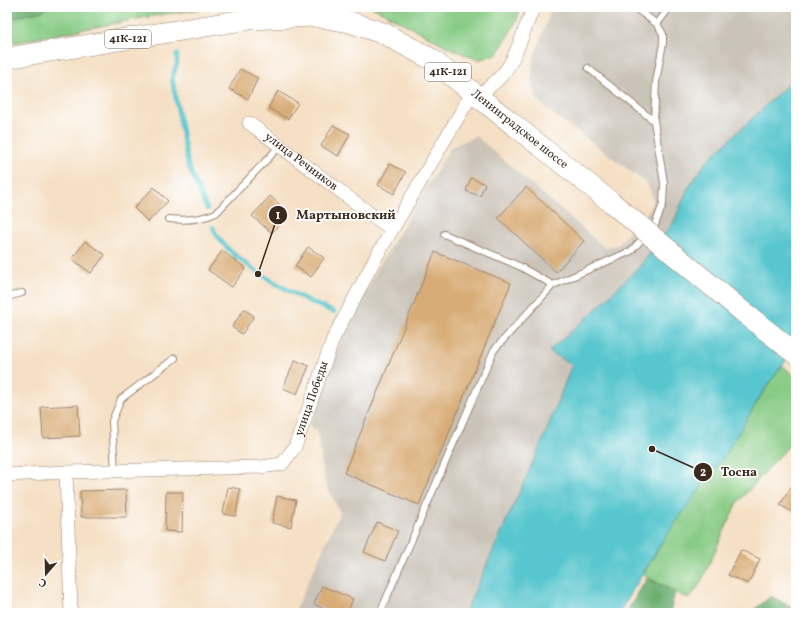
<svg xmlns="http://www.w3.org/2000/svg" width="803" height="620" font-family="Vollkorn,serif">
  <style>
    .industrial { fill: #cac3b8 }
    .green { fill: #87cb84; stroke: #617a51 }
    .forest { fill: #6daf72; stroke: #546c48 }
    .water { fill: #59c6ce; stroke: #4a7876 }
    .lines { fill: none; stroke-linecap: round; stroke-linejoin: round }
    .stream { stroke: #59c6ce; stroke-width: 4.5 }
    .building { fill: #d8ac76 }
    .service-casing { stroke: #988572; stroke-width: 8 }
    .minor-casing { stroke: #988572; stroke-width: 14 }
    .primary-casing { stroke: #988572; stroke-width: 22 }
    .service { stroke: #fff; stroke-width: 6 }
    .minor { stroke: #fff; stroke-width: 13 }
    .primary { stroke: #fff; stroke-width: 21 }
    .primary-bridge-casing { stroke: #988572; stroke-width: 22; stroke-linecap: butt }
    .primary-bridge { stroke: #fff; stroke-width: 21 }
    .labels { text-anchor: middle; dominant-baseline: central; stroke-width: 3.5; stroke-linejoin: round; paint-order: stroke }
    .shield { fill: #fff; stroke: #766a62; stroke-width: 1 }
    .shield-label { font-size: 11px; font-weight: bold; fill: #3b2a1e }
    .street-label { font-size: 12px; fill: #3b2a1e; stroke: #fff }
    .leader { fill: none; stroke: #3b2a1e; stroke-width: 1.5 }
    .callout-dot { fill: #3b2a1e; stroke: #fff; stroke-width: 1.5 }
    .mark-label { font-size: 12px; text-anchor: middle; font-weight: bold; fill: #fff }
    .callout-label { font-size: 13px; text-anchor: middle; font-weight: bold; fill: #3b2a1e; stroke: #fff; stroke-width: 3.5; stroke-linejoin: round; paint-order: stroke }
  </style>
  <rect width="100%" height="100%" fill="#fff"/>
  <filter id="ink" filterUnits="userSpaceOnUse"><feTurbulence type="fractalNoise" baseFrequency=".025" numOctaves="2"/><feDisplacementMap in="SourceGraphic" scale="8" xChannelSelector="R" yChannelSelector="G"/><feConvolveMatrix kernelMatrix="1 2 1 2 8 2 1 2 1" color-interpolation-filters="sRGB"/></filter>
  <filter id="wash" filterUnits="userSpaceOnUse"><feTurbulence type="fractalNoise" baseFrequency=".012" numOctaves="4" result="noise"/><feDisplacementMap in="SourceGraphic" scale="16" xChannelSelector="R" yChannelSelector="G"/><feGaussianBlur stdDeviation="0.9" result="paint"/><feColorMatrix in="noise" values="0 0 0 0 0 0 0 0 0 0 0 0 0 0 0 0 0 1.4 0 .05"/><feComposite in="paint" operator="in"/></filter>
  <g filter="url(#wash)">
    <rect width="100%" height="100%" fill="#f5e0c5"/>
    <path class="industrial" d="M552,7H796V77L706,162L687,190L674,222L640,266L589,316L550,351L572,365L542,442L465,613H294L340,512L324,481L317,430L310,426L340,342L381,263L451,147L476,136L605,248L618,245L649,210L653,201L651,191L644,181L552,113L537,100L531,81L533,60Z"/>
    <path class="green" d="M48,7H217L158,15L7,44V21L11,18L42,11Z
      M372,7H521L517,20L497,54L478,60L454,50Z
      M782,365L796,377V438L737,503L701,582L690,598L682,596L647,577L644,573L665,537Z"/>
    <path class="forest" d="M7,7H48L42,11L11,18L7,21Z
      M647,578L675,592L670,613H626Z
      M771,596L796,610V613H753L754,610Z"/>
    <path class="water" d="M796,77V347L763,392L727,452L665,537L619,613H465L542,442L572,365L549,351L589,316L640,266L674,222L687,190L706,162Z"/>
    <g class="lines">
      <path class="stream" d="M177,54V64L172,78L188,165L207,209
        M213,227C223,259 303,300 334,312"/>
    </g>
    <g id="blocks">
      <path class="building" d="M240,69L258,78L248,99L229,89Z
        M278,91L298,103L288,119L268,108Z
        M333,125L350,134L338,156L321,146Z
        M390,164L406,172L394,194L378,185Z
        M471,178L485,184L480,196L466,191Z
        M154,187L168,201L148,222L134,208Z
        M526,187L584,241L556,272L498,218Z
        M270,196L289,213L272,233L252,216Z
        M85,241L105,255L91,273L72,259Z
        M308,247L324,258L311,277L295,266Z
        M222,251L246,268L232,287L208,270Z
        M435,252L511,283L419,505L344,473Z
        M244,309L254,316L242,334L232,327Z
        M295,360L309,366L297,394L283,388Z
        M78,405L80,436L43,438L41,407Z
        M796,479V514L780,505Z
        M228,487L240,489L236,516L223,514Z
        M126,490L127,517H81L80,491Z
        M166,492H183L182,532L165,531Z
        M277,496L296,500L291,527L272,523Z
        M377,522L398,531L385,561L364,552Z
        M741,550L760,559L748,584L728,575Z
        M322,586L353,599L347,613H334L314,604Z"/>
    </g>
  </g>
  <g filter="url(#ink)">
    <use href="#blocks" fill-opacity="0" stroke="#988572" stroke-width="1"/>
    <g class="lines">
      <defs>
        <path id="service" d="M657,24L670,7
          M588,68L654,121
          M169,219C186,221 200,220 216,213L279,147
          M444,234L519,266L553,285
          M7,297L22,293
          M115,471L112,421L121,399L175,358
          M380,613L494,350L553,285L631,251L655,225L663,204L664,183L654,121L656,82L663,43V34L657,24L634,7"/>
        <g id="minor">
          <path id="s1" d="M249,123L392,230"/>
          <path d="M66,472L71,613"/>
          <path id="s2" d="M7,475L66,472L261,467L282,464L295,447L333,339L375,259L467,102C479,95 493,86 503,74C518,55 524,28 534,7"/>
        </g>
        <g id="primary">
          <path id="s3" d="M7,58L250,19L314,16L350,22L385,34L431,59L612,203"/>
          <path d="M742,311L796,354"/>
        </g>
      </defs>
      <use href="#service" class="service-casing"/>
      <use href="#minor" class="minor-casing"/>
      <use href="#primary" class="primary-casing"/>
      <use href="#service" class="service"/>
      <use href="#minor" class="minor"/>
      <use href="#primary" class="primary"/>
      <defs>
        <path id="primary-bridge" d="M612,203L742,311"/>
      </defs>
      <use href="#primary-bridge" class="primary-bridge-casing"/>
      <use href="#primary-bridge" class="primary-bridge"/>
    </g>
  </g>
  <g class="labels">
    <g class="shield">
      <rect x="105" y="30" width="46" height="18" rx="3"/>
      <rect x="425" y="63" width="46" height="18" rx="3"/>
    </g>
    <g class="shield-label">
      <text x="128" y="39">41К-121</text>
      <text x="448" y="72">41К-121</text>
    </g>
    <g class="street-label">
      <text stroke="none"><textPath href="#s3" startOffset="549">Ленинградское шоссе</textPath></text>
      <text stroke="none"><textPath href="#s1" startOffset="65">улица Речников</textPath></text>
      <text stroke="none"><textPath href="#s2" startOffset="348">улица Победы</textPath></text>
    </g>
  </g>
  <path class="leader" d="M258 274L278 215M652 449L703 472"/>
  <g class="callout-dot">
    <circle cx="258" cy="274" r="4"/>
    <circle cx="652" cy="449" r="4"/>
    <circle cx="278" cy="215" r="10"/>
    <circle cx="703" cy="472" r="10"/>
  </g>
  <g class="mark-label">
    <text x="278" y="219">1</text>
    <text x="703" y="476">2</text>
  </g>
  <g class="callout-label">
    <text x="346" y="219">Мартыновский</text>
    <text x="739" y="476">Тосна</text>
  </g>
  <rect width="803" height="620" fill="none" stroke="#fff" stroke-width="24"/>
  <g transform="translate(46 574) rotate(200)" stroke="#ffffff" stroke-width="3" paint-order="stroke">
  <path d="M0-3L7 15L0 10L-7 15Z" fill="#3b2a1e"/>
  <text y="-6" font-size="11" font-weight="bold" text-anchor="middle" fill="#3b2a1e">С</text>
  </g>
</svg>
